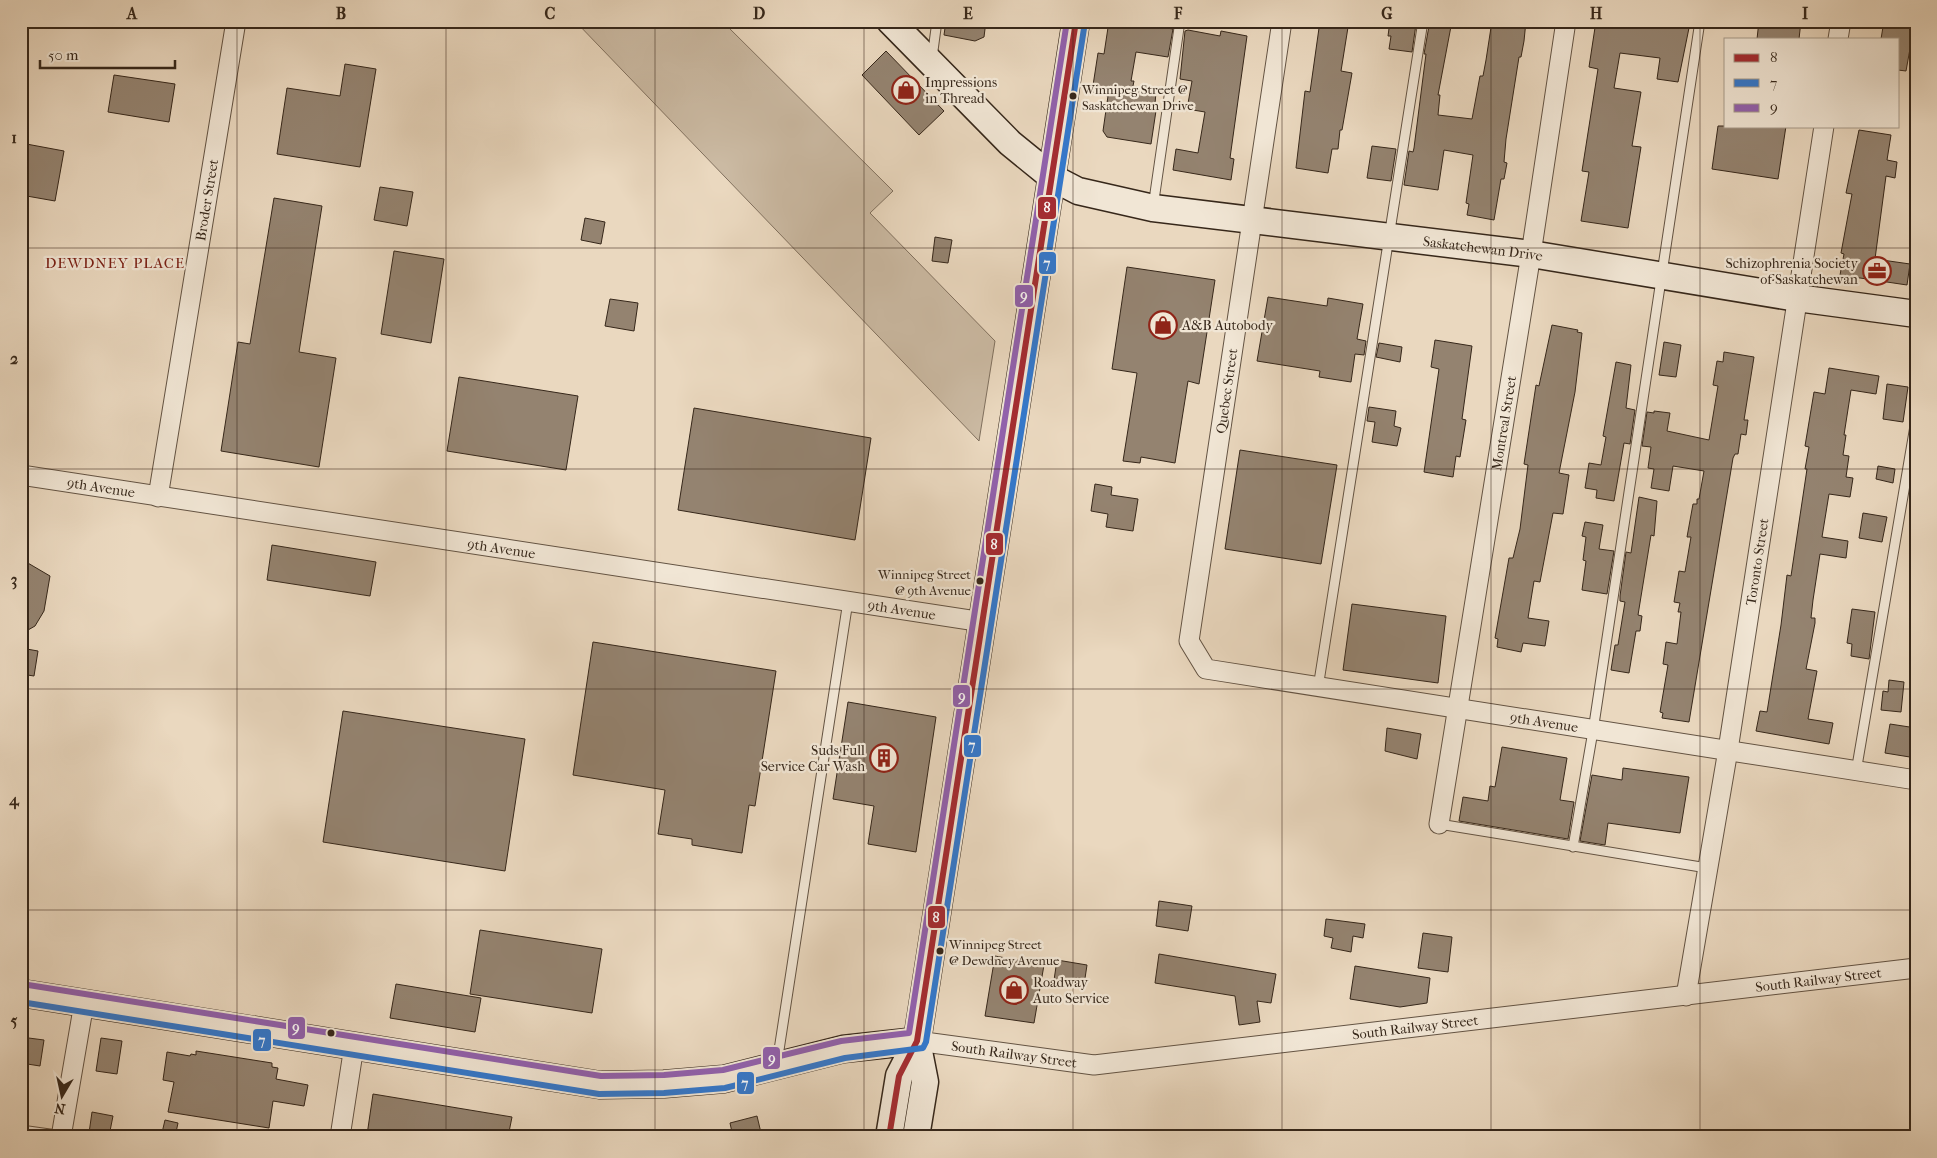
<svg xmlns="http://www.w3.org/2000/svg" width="1937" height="1158" font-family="'IM FELL French Canon',serif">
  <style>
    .green { fill: #cbbaa3; stroke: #80705e }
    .building { fill: #948370; stroke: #36271a }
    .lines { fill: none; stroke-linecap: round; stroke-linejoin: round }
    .lane-casing { stroke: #635343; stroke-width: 11 }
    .street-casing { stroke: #635343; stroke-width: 21 }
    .secondary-casing { stroke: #36271a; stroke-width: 29 }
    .lane { stroke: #f1e6d5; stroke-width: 9 }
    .street { stroke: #f1e6d5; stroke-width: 19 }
    .secondary { stroke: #f1e6d5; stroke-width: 26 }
    .bus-1-casing { stroke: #f1e6d5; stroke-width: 10 }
    .bus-2-casing { stroke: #f1e6d5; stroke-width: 10 }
    .bus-3-casing { stroke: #f1e6d5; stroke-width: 10 }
    .bus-1 { stroke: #a42c31; stroke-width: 6 }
    .bus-2 { stroke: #3478cb; stroke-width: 6 }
    .bus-3 { stroke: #9161ad; stroke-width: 6 }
    .grid { fill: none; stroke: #36271a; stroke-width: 1; stroke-opacity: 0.55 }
    .bus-dot { fill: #36271a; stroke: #f1e6d5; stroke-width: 2 }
    .labels { text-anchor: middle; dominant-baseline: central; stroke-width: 4.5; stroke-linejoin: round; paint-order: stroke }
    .bus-label { font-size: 13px; fill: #36271a; stroke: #f1e6d5; text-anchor: start }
    .poi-label { font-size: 14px; fill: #36271a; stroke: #f1e6d5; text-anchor: start }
    .street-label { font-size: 14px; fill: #36271a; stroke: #f1e6d5 }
    .neighbourhood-label { font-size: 15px; letter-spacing: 1px; fill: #7a1f14; stroke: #f1e6d5 }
    .line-badge { stroke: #f1e6d5; stroke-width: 2 }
    .badge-label { font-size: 14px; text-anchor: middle; font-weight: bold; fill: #fff }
    .neatline { fill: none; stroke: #36271a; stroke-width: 2 }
    .grid-label { font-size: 16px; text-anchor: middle; font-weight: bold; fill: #36271a }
  </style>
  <rect width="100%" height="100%" fill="#ead8bf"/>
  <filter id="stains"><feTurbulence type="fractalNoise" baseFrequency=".004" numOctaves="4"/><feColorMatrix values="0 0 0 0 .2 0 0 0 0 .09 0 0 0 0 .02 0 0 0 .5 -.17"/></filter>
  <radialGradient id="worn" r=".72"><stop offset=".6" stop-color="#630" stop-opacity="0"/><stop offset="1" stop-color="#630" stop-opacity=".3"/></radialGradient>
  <path class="green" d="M575,21H722L893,191L870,213L995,341L979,441Z"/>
  <path class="building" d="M946,21H986L984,37L975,41L944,35Z
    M1109,21H1136V23L1173,29L1168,57L1136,52L1131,81H1134L1133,86L1156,92L1155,104H1157L1151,144L1107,137L1103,131L1108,96L1092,92L1098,53L1104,54Z
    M1320,21H1349L1341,71L1352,73L1342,130H1340L1338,149H1332L1328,173L1296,168L1305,91L1310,92Z
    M1390,21L1416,24L1412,52L1389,49L1391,36H1388Z
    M1432,21H1452L1438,95H1440L1438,115L1472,119L1480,76H1483L1486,60L1492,21H1526L1524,41L1521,57H1519L1506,139L1504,162L1507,163L1504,179H1501L1494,220L1467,215L1469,204L1466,203L1473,155L1444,150L1438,190L1404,185L1409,151L1413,152L1414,148L1426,54H1424L1429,26H1431Z
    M1596,21L1690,23L1678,82L1657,79L1660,58L1620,53L1614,88L1641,92L1632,146L1641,147L1628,228L1581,221L1589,172L1582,171L1598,69L1589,67Z
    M1759,21H1801L1799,39H1757Z
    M1884,21H1915L1906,71L1898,70V39H1881Z
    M1188,30L1220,36L1221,31L1247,36L1230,158L1234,159L1231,180L1173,170L1176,149L1198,153L1205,112L1187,109L1192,81L1180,79L1185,31Z
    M886,51L944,111L919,135L862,75Z
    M345,64L376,69L360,167L277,154L287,88L340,96Z
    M114,75L175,84L169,122L108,112Z
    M1718,126H1786L1778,179L1712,169Z
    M1859,130L1891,135L1887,160L1897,162L1895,178L1886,176L1875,259L1910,264L1907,285L1840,275L1844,254L1841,253L1852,194L1846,193Z
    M21,143L64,151L55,201L21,195Z
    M1372,146L1396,149L1391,181L1367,178Z
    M380,187L413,192L407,226L374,220Z
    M274,198L322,206L299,352L336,358L319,467L221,451L238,342L250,344Z
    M585,218L605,222L601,244L581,240Z
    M935,237L952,240L948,263L932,261Z
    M394,251L444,259L431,343L381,334Z
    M1127,267L1215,280L1199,384L1188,381L1175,463L1141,457L1140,463L1123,461L1137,373L1112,369Z
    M1268,297L1327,306L1328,298L1363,304L1357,339L1366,341L1364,355L1355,354L1351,382L1319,377L1320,371L1257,361Z
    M610,299L638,303L634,331L605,326Z
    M1552,325L1578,330L1577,332L1582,333L1575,392L1559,473L1569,475L1563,514L1553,513L1540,582L1534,581L1528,618L1549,621L1545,646L1523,643L1521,652L1497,647L1498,639L1495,638L1509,558H1513L1520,529L1528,465L1524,464L1536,385L1539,386Z
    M1435,340L1472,346L1462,419L1466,420L1460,457L1456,456L1453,477L1424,472L1439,369L1431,367Z
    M1664,342L1681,345L1676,377L1659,375Z
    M1379,343L1402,347L1400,362L1376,357Z
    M1724,352L1754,357L1744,420H1748L1746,435L1741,434L1738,454H1735L1733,458L1689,722L1662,718L1663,713L1660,712L1668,665L1663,664L1666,642L1677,644L1681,612H1678L1680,603L1674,602L1679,571L1685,572L1691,537H1687L1693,504H1697V499H1699L1704,471L1673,466L1669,491L1651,488L1654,469L1648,468L1651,447L1642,446L1647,412L1654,413V411L1670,413L1667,431L1709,440L1718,386L1713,385L1717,361L1723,362Z
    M1616,362L1631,365L1626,408L1635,410L1630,444L1624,443L1614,501L1596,498L1597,490L1585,488L1589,463L1601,465L1606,437L1603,436Z
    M1829,368L1879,376L1876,394L1851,390L1844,435H1846L1843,455L1849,456L1846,477L1853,478L1850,497L1829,494L1822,537L1848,541L1846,558L1820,554L1813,600L1811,618H1815V623L1806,669L1817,671L1808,719L1833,723L1829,744L1756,731L1760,711L1767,712L1781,625L1787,575L1791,576L1807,469H1805L1809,447L1805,446L1814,392L1825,394Z
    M459,377L578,396L566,470L447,451Z
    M1887,384L1908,387L1903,422L1883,419Z
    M1369,407L1396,411L1394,426L1401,428L1397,446L1372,442L1375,422L1367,421Z
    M694,408L871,438L855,540L678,510Z
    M1240,450L1337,465L1321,564L1225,549Z
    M1878,466L1895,469L1893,483L1876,479Z
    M1095,484L1112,487L1111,495L1138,499L1133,531L1106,527L1108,514L1091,511Z
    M1639,497L1657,501L1654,536L1651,535L1638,615L1642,616L1640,631H1636L1629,673L1611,670L1615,645H1618L1625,602L1620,601V596L1626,552L1631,553Z
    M1863,513L1887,517L1882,542L1859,538Z
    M1585,522L1603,525L1599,549L1614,551L1607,594L1582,590L1586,561L1583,560L1586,537L1582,536Z
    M272,545L376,562L370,596L267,580Z
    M21,559L50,576L44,611L35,626L21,634Z
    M1352,604L1446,616L1438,683L1343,670Z
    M1852,609L1875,612L1869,659L1851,656L1852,644L1847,643Z
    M593,642L776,671L755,806L749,805L742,853L692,845V839L658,834L665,790L573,775Z
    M21,648L38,651L34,676L21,674Z
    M1889,680L1904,682L1901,712L1881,710L1883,691L1888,692Z
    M848,702L936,717L916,852L868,844L874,806L833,799Z
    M343,711L525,739L505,871L323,842Z
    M1890,724L1916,728V758L1885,753Z
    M1387,728L1421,734L1417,759L1385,751Z
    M1502,747L1567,758L1560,800L1574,802L1568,839L1459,821L1463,797L1488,801L1490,786L1495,787Z
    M1623,768L1689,777L1680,833L1608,823L1605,845L1580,841L1592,775L1622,780Z
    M1159,901L1192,906L1188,931L1156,926Z
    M1326,919L1365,924L1363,938L1353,936L1351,952L1331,948L1333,938L1324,936Z
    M480,930L602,949L592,1013L470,994Z
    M1423,933L1452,937L1448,972L1418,968Z
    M1159,954L1276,974L1271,1003L1257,1001L1260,1022L1239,1025L1235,996L1155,983Z
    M995,956L1044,965L1034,1023L985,1016Z
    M1057,960L1087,965L1084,985L1054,980Z
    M1355,966L1430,978L1427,1003L1400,1007L1350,999Z
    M396,984L481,998L475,1032L390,1018Z
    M21,1037L44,1040L40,1066L21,1063Z
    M101,1038L122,1041L117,1074L96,1071Z
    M196,1051L272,1063V1067L278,1068L276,1079L308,1085L304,1106L273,1101L269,1128L168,1112L174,1082L163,1080L167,1052L190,1056L191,1054L196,1055Z
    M373,1094L512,1117L508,1137L367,1135Z
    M92,1112L113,1116L109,1136L89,1133Z
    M757,1116L762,1137H733L730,1123Z
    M165,1120L178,1123L175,1137H161Z"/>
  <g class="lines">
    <defs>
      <path id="lane" d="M932,58L937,21
        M1153,207L1180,21
        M1318,688L1423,21
        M1856,772L1916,420
        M1439,824L1707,868
        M1573,847L1593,731L1700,21
        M777,1063L848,601
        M21,1130L64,1136"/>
      <g id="street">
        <path id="s1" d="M1282,21L1189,641L1206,669L1916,780"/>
        <path d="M1838,39L1841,21"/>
        <path id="s2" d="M21,475L983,622"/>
        <path id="s3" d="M158,497L236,21"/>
        <path id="s4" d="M1439,824L1531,254L1566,21"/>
        <path id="s5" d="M1686,996L1728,750L1824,126"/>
        <path id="s6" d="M917,1041L1094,1065L1916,968"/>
        <path d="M61,1137L84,1003"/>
        <path d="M340,1137L354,1046"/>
      </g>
      <g id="secondary">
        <path id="s7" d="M890,21L1010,143L1053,178L1078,191L1153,208L1531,254L1797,298L1916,314"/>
        <path d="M21,993L600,1085L664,1084L724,1079L843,1049L917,1041"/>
        <path d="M889,1137L899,1076L917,1041L1076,21"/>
        <path d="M916,1137L925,1082L917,1041"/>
      </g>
    </defs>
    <use href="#lane" class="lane-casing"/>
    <use href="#street" class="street-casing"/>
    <use href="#secondary" class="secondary-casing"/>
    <use href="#lane" class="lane"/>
    <use href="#street" class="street"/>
    <use href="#secondary" class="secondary"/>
    <defs>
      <path id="bus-1" d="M889,1137L899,1076L917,1041L1076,21"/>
      <path id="bus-2" d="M21,1002L599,1094L664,1093L725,1088L845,1058L923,1048L926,1042L1085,22"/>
      <path id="bus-3" d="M22,984L601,1076L664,1075L723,1070L841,1041L909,1033L1067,21"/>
    </defs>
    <use href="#bus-1" class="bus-1-casing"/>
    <use href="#bus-2" class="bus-2-casing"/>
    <use href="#bus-3" class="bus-3-casing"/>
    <use href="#bus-1" class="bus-1"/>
    <use href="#bus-2" class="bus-2"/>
    <use href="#bus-3" class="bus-3"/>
  </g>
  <path class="grid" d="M237,21V1137M446,21V1137M655,21V1137M864,21V1137M1073,21V1137M1282,21V1137M1491,21V1137M1700,21V1137M21,248H1916M21,469H1916M21,689H1916M21,910H1916"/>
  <defs>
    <symbol id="shop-ring" viewBox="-11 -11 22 22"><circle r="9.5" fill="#f1e6d5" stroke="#8f2418" stroke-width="1.5"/><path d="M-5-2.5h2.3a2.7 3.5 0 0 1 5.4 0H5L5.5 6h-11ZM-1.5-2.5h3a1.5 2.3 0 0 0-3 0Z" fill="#8f2418"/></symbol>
    <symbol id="office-ring" viewBox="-11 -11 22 22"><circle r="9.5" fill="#f1e6d5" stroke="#8f2418" stroke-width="1.5"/><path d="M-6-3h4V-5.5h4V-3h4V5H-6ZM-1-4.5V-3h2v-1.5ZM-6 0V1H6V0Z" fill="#8f2418"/></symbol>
    <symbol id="building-ring" viewBox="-11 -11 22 22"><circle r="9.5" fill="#f1e6d5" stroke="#8f2418" stroke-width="1.5"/><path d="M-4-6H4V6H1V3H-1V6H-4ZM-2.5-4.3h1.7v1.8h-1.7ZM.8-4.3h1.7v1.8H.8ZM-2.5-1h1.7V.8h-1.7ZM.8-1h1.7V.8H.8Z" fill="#8f2418"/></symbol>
  </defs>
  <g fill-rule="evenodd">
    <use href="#shop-ring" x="890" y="74" width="32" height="32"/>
    <use href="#office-ring" x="1861" y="255" width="32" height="32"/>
    <use href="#shop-ring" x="1147" y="309" width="32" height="32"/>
    <use href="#building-ring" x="868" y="742" width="32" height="32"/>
    <use href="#shop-ring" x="998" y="974" width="32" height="32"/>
  </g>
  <g class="bus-dot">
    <circle cx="1073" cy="96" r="4.5"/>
    <circle cx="980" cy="581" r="4.5"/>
    <circle cx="940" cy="951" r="4.5"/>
    <circle cx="331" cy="1033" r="4.5"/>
  </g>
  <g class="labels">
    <g class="bus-label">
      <text x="1082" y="89">Winnipeg Street @<tspan x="1082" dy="16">Saskatchewan Drive</tspan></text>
      <text x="971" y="574" text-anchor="end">Winnipeg Street<tspan x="971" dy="16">@ 9th Avenue</tspan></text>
      <text x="949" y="944">Winnipeg Street<tspan x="949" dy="16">@ Dewdney Avenue</tspan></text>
    </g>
    <g class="poi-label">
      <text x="925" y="82">Impressions<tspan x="925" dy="16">in Thread</tspan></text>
      <text x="1858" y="263" text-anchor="end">Schizophrenia Society<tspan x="1858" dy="16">of Saskatchewan</tspan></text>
      <text x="1182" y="325">A&amp;B Autobody</text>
      <text x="865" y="750" text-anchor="end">Suds Full<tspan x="865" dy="16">Service Car Wash</tspan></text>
      <text x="1033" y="982">Roadway<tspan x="1033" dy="16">Auto Service</tspan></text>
    </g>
    <g class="street-label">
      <text stroke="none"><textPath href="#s3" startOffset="301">Broder Street</textPath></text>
      <text stroke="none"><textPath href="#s7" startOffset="664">Saskatchewan Drive</textPath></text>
      <text transform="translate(1227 391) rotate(-82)">Quebec Street</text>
      <text stroke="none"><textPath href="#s4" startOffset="406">Montreal Street</textPath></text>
      <text stroke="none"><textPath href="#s2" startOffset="81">9th Avenue</textPath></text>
      <text stroke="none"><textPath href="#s2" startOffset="486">9th Avenue</textPath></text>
      <text stroke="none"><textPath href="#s5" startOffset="440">Toronto Street</textPath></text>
      <text stroke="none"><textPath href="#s2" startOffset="891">9th Avenue</textPath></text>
      <text stroke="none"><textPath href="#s1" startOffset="1002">9th Avenue</textPath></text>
      <text stroke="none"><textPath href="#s6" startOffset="908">South Railway Street</textPath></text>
      <text stroke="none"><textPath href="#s6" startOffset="502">South Railway Street</textPath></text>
      <text stroke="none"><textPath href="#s6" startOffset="98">South Railway Street</textPath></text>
    </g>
    <g class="neighbourhood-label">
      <text x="115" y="263">DEWDNEY PLACE</text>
    </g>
  </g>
  <g class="line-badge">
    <rect x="1037" y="196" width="20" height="24" rx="5" fill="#a42c31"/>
    <rect x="1038" y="251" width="19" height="24" rx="5" fill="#3478cb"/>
    <rect x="1014" y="284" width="20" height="24" rx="5" fill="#9161ad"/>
    <rect x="985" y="532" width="19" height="24" rx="5" fill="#a42c31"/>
    <rect x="952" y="684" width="19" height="24" rx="5" fill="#9161ad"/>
    <rect x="963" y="734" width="19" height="24" rx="5" fill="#3478cb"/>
    <rect x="927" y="905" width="19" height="24" rx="5" fill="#a42c31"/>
    <rect x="287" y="1016" width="19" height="24" rx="5" fill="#9161ad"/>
    <rect x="252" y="1028" width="20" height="24" rx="5" fill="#3478cb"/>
    <rect x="762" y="1046" width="19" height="24" rx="5" fill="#9161ad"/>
    <rect x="736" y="1071" width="19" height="24" rx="5" fill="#3478cb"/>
  </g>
  <g class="badge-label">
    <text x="1047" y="212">8</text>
    <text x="1047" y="268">7</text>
    <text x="1024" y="300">9</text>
    <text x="994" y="549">8</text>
    <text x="962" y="701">9</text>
    <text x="972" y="750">7</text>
    <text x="936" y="922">8</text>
    <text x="296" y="1032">9</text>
    <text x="262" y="1045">7</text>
    <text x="772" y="1063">9</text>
    <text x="745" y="1088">7</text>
  </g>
  <rect width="1937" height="1158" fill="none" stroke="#ead8bf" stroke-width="55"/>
  <rect x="1724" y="38" width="175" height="90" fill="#f1e6d5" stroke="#a69a8a"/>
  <rect x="1734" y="54" width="25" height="8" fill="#a42c31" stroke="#a69a8a"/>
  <text x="1770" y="62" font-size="15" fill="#36271a">8</text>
  <rect x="1734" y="79" width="25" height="8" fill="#3478cb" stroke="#a69a8a"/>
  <text x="1770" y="88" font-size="15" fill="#36271a">7</text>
  <rect x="1734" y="104" width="25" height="8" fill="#9161ad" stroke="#a69a8a"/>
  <text x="1770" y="112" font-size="15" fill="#36271a">9</text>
  <g transform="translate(62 1096) rotate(189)" stroke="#f1e6d5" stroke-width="4" paint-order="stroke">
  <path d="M0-4L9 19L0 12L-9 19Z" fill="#36271a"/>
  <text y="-8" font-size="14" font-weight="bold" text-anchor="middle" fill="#36271a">N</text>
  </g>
  <path d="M40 60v8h135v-8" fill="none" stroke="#36271a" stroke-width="2.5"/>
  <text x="48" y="60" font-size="15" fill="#36271a" stroke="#f1e6d5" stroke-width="4" paint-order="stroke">50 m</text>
  <rect x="28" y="28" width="1882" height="1102" class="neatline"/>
  <g class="grid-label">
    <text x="132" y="19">A</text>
    <text x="341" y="19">B</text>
    <text x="550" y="19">C</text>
    <text x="759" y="19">D</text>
    <text x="968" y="19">E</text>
    <text x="1178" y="19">F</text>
    <text x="1387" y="19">G</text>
    <text x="1596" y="19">H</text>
    <text x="1805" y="19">I</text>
    <text x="14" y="143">1</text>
    <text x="14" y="364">2</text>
    <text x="14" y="585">3</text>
    <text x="14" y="805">4</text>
    <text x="14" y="1026">5</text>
  </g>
  <rect width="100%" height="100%" filter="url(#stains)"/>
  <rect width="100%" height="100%" fill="url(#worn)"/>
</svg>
